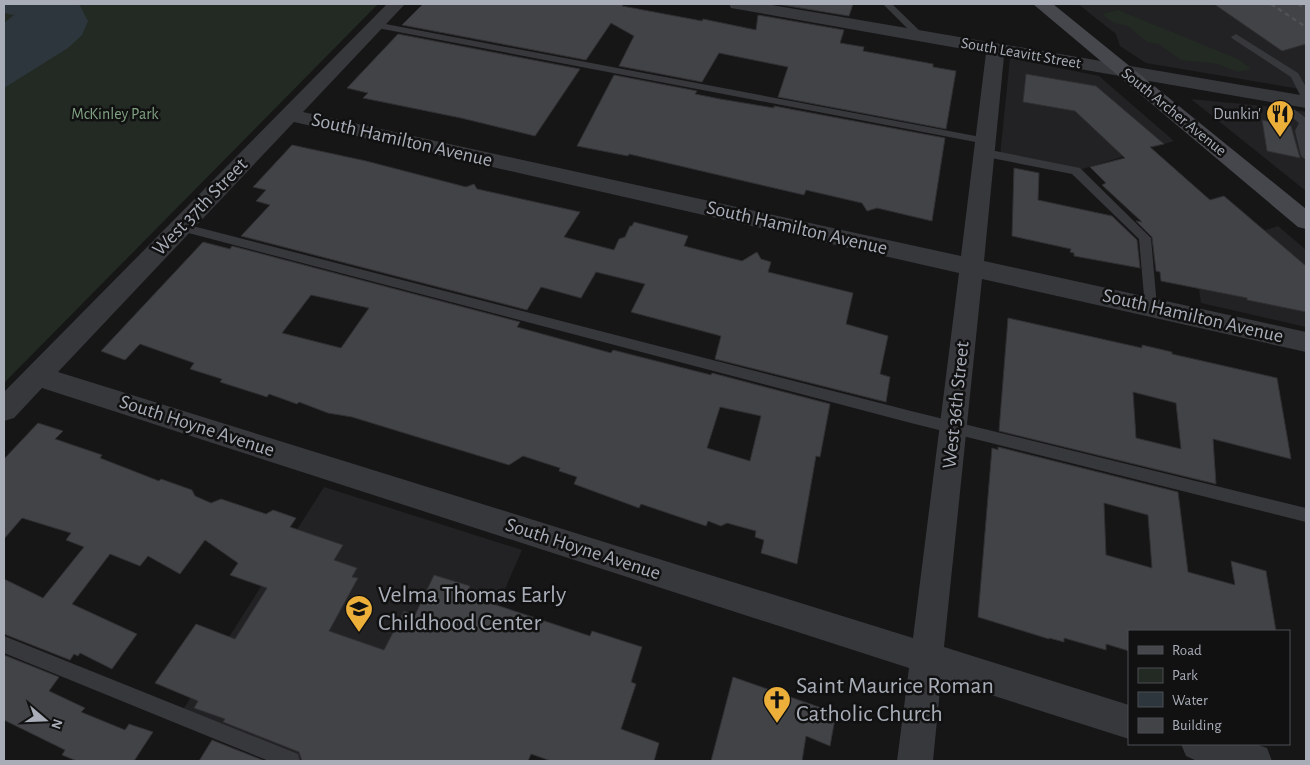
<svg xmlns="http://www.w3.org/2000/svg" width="1310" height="765" font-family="'Alegreya Sans',sans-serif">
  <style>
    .built { fill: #222224 }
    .green { fill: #222a23 }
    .water { fill: #2e363d }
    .building { fill: #424347; stroke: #303033; fill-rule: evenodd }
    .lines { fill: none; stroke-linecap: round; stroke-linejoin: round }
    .service { fill: #37383c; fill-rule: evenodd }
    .minor { fill: #37383c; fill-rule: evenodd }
    .secondary { fill: #45474c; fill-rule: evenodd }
    .rail { stroke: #505257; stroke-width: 2.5; stroke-dasharray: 4.5 4; stroke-linecap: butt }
    .labels { text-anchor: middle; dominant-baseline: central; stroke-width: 5; stroke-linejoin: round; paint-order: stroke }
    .far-street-label { font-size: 16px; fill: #a8adb7; stroke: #111112 }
    .far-park-label { font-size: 16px; fill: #80a182; stroke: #111112 }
    .far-poi-label { font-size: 16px; fill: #a8adb7; stroke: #111112; text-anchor: end }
    .street-label { font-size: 20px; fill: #a8adb7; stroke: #111112 }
    .near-poi-label { font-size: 24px; fill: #a8adb7; stroke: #111112; text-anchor: start }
  </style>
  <rect width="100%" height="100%" fill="#161617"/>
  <path class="built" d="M1078,4H1306V90L1146,63L1120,46L1116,34Z
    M1010,58L1099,76L1174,141L1076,171L1000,156Z
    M1191,99L1274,107L1306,112V191Z
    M1278,226L1306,250V327L1201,303L1194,254Z
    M324,487L522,550L430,761H291L179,716Z"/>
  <path class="green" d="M4,4H378L4,383Z
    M1118,10L1238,59L1251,69L1238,72L1218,64L1181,60L1159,44L1147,42L1128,26L1114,23L1102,14Z"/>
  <path class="water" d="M4,4H79L88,21L82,35L68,48L4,88V23L14,15L4,13Z"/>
  <path class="building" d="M423,4H624L622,6L702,21L703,19L756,30L758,15L844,30L840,43L864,47L863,51L933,64V67L956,71L946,129L778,97L788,67L719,53L702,82L619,66L634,36L611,23L586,60L402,25Z
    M776,4H853L849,16Z
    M1214,4H1306V44L1282,51Z
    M398,34L580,69L535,136L461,118L363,98L368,93L347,88Z
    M1026,74L1096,86L1164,144L1150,147L1210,200L1224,196L1306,266V312L1247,300V298L1161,281L1160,272L1156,271L1152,237L1136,221L1142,222L1102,185L1106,183L1090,167L1125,158L1075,111L1023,102Z
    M614,75L697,91L695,94L720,99L774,108V106L945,138L932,221L877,208L867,211L862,203L806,190L804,195L629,154L628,156L577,146Z
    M1262,120L1291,126L1300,158L1267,151Z
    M292,145L366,161L466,187L474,184L477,189L580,212L564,237L614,250L619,239L625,237L630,226H632L634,222L688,236L684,246L742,261L757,252L761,259L771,262L768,272L853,293L846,324L888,336L880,374L890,377L886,402L715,359L721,336L631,312L645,284L596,272L581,298L541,287L527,310L241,236L270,205L256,201L266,190L253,187Z
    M1014,168L1039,173L1038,200L1112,216L1137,240L1140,268L1074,256V253L1070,252L1071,249L1012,236Z
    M203,242L230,249L232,246L520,322L517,327L611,353L613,350L711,375L712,373L830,404L820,457L816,456L797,564L761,553L764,540L755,537L756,531L727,523L721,526L708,521L706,526L641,504L639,508L574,484L577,477L559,471L560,468L523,456L509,465L352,417L328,413L299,402L297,404L269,394L267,397L220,382L222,379L190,369L194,363L140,344L125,360L101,351ZM311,295L369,308L341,348L282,333ZM720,407L761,416L750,461L707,448Z
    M1008,318L1142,348V345L1172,352V354L1277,378L1291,459L1213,439L1216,484L999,431ZM1133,392L1176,403L1181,449L1136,438Z
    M38,423L63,431L55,439L102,455L100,458L159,481L161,479L192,490L195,496L211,503L221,499L266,514L273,510L296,518L290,527L343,545L334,560L357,568L352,577L358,578L329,631L384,650L404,611L415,615L434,575L470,586L466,595L590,636L592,631L642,647L631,682L636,684L621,729L659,743L654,761H551L531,754L528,761H302L299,752L223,722L225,719L194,708L198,701L155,683L196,624L235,639L267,588L230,575L238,563L205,540L180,574L148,556L140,566L110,554L72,604L137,634L112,669L80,653L78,656L74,654L70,660L4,634V579L43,598L84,547L66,540L71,533L22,518L4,539V459Z
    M998,447L1178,492L1188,572L1235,585L1231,561L1266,571L1276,631H1129V651L1106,644V650L1064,638V642L1049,638V639L978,617L992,448L998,450ZM1104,503L1148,515L1152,568L1106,555Z
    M4,655L59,677L49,691L85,708L81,712L125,730L129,724L153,732L134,761H77L62,755L65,750L4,720Z
    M733,677L836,713L830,746L806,736L802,761H711Z
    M212,740L265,761H199Z"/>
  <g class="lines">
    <path class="service" d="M883,4H892L923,34V38H917Z
      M375,22L986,138L991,141L986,144L372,27L370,25Z
      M1236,34L1298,73L1306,87V100L1301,97L1291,77L1233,39L1231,37Z
      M1272,93L1306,118V160L1301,156L1295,131L1299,123L1268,98L1267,96Z
      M985,149L1080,168L1151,238L1157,307L1156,311H1146L1145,307L1139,239L1072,174L981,156L980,153L981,150Z
      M181,223L911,411L1306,508V522L911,423L177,230L175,227L177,224Z
      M4,636L298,754L300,761H269L4,653Z"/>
    <path class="minor" d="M387,4H405L303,112L961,256L986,53L737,9L731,8L729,4H766L1306,96V108L1004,56L984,261L1306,332V352L982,279L944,647L1129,705V739L941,679L933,761H897L909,668L42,388L14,418L4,421V392ZM294,122L959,273L913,638L58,372Z
      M1181,744H1255L1267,748L1272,761H1197L1186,756Z"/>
    <path class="secondary" d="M1033,4H1053L1306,209V229L1298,227Z"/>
    <path class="rail" d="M1271,4L1306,27
      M1298,4L1306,9"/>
  </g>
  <defs>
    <symbol id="restaurant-pin" viewBox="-11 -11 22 30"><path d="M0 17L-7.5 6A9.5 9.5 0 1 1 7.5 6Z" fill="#ebaf3a" stroke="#111112"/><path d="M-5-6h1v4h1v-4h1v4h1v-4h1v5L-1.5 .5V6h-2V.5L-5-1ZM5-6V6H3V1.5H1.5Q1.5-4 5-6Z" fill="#111"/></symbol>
    <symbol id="school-pin" viewBox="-11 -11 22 30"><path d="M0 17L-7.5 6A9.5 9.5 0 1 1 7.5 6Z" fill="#ebaf3a" stroke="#111112"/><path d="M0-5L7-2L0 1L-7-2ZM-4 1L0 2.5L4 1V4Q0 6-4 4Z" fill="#111"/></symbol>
    <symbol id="church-pin" viewBox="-11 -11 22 30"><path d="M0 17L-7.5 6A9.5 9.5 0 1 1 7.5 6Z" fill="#ebaf3a" stroke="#111112"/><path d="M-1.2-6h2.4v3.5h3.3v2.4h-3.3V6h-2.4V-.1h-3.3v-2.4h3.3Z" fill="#111"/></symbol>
  </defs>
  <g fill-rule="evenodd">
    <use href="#restaurant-pin" x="1264" y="98" width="32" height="43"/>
    <use href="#school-pin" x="343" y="593" width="32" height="43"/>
    <use href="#church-pin" x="761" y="684" width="32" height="43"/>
  </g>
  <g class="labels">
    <g class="far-street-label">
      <text transform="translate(1021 53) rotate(10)">South Leavitt Street</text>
      <text transform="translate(1174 112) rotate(39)">South Archer Avenue</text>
    </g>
    <g class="far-park-label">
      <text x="115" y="114">McKinley Park</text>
    </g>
    <g class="far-poi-label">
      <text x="1261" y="114">Dunkin'</text>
    </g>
    <g class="street-label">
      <text transform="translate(402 140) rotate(13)">South Hamilton Avenue</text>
      <text transform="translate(200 207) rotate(-46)">West 37th Street</text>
      <text transform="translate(797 228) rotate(13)">South Hamilton Avenue</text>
      <text transform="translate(1193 316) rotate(13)">South Hamilton Avenue</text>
      <text transform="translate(956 405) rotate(-84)">West 36th Street</text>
      <text transform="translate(197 426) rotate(18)">South Hoyne Avenue</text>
      <text transform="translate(583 549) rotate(18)">South Hoyne Avenue</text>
    </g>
    <g class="near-poi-label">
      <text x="378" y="595">Velma Thomas Early<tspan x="378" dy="28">Childhood Center</tspan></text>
      <text x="796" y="686">Saint Maurice Roman<tspan x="796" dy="28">Catholic Church</tspan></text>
    </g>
  </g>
  <rect width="1310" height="765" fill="none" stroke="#a8adb7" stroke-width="10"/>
  <rect x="1128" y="630" width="162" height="115" fill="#111112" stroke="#4d4f54"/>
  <rect x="1138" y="646" width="25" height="8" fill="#45474c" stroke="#4d4f54"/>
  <text x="1172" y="655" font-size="15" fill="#a8adb7">Road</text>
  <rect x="1138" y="668" width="25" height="15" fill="#222a23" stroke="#4d4f54"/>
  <text x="1172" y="680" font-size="15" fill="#a8adb7">Park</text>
  <rect x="1138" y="692" width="25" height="15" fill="#2e363d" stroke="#4d4f54"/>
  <text x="1172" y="705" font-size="15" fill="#a8adb7">Water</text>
  <rect x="1138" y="718" width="25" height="15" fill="#424347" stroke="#4d4f54"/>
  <text x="1172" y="730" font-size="15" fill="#a8adb7">Building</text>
  <g transform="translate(45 720) rotate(109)" stroke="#111112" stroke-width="4" paint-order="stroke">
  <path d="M0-4L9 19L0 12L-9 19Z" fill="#a8adb7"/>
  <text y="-8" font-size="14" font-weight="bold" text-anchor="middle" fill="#a8adb7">N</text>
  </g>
</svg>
